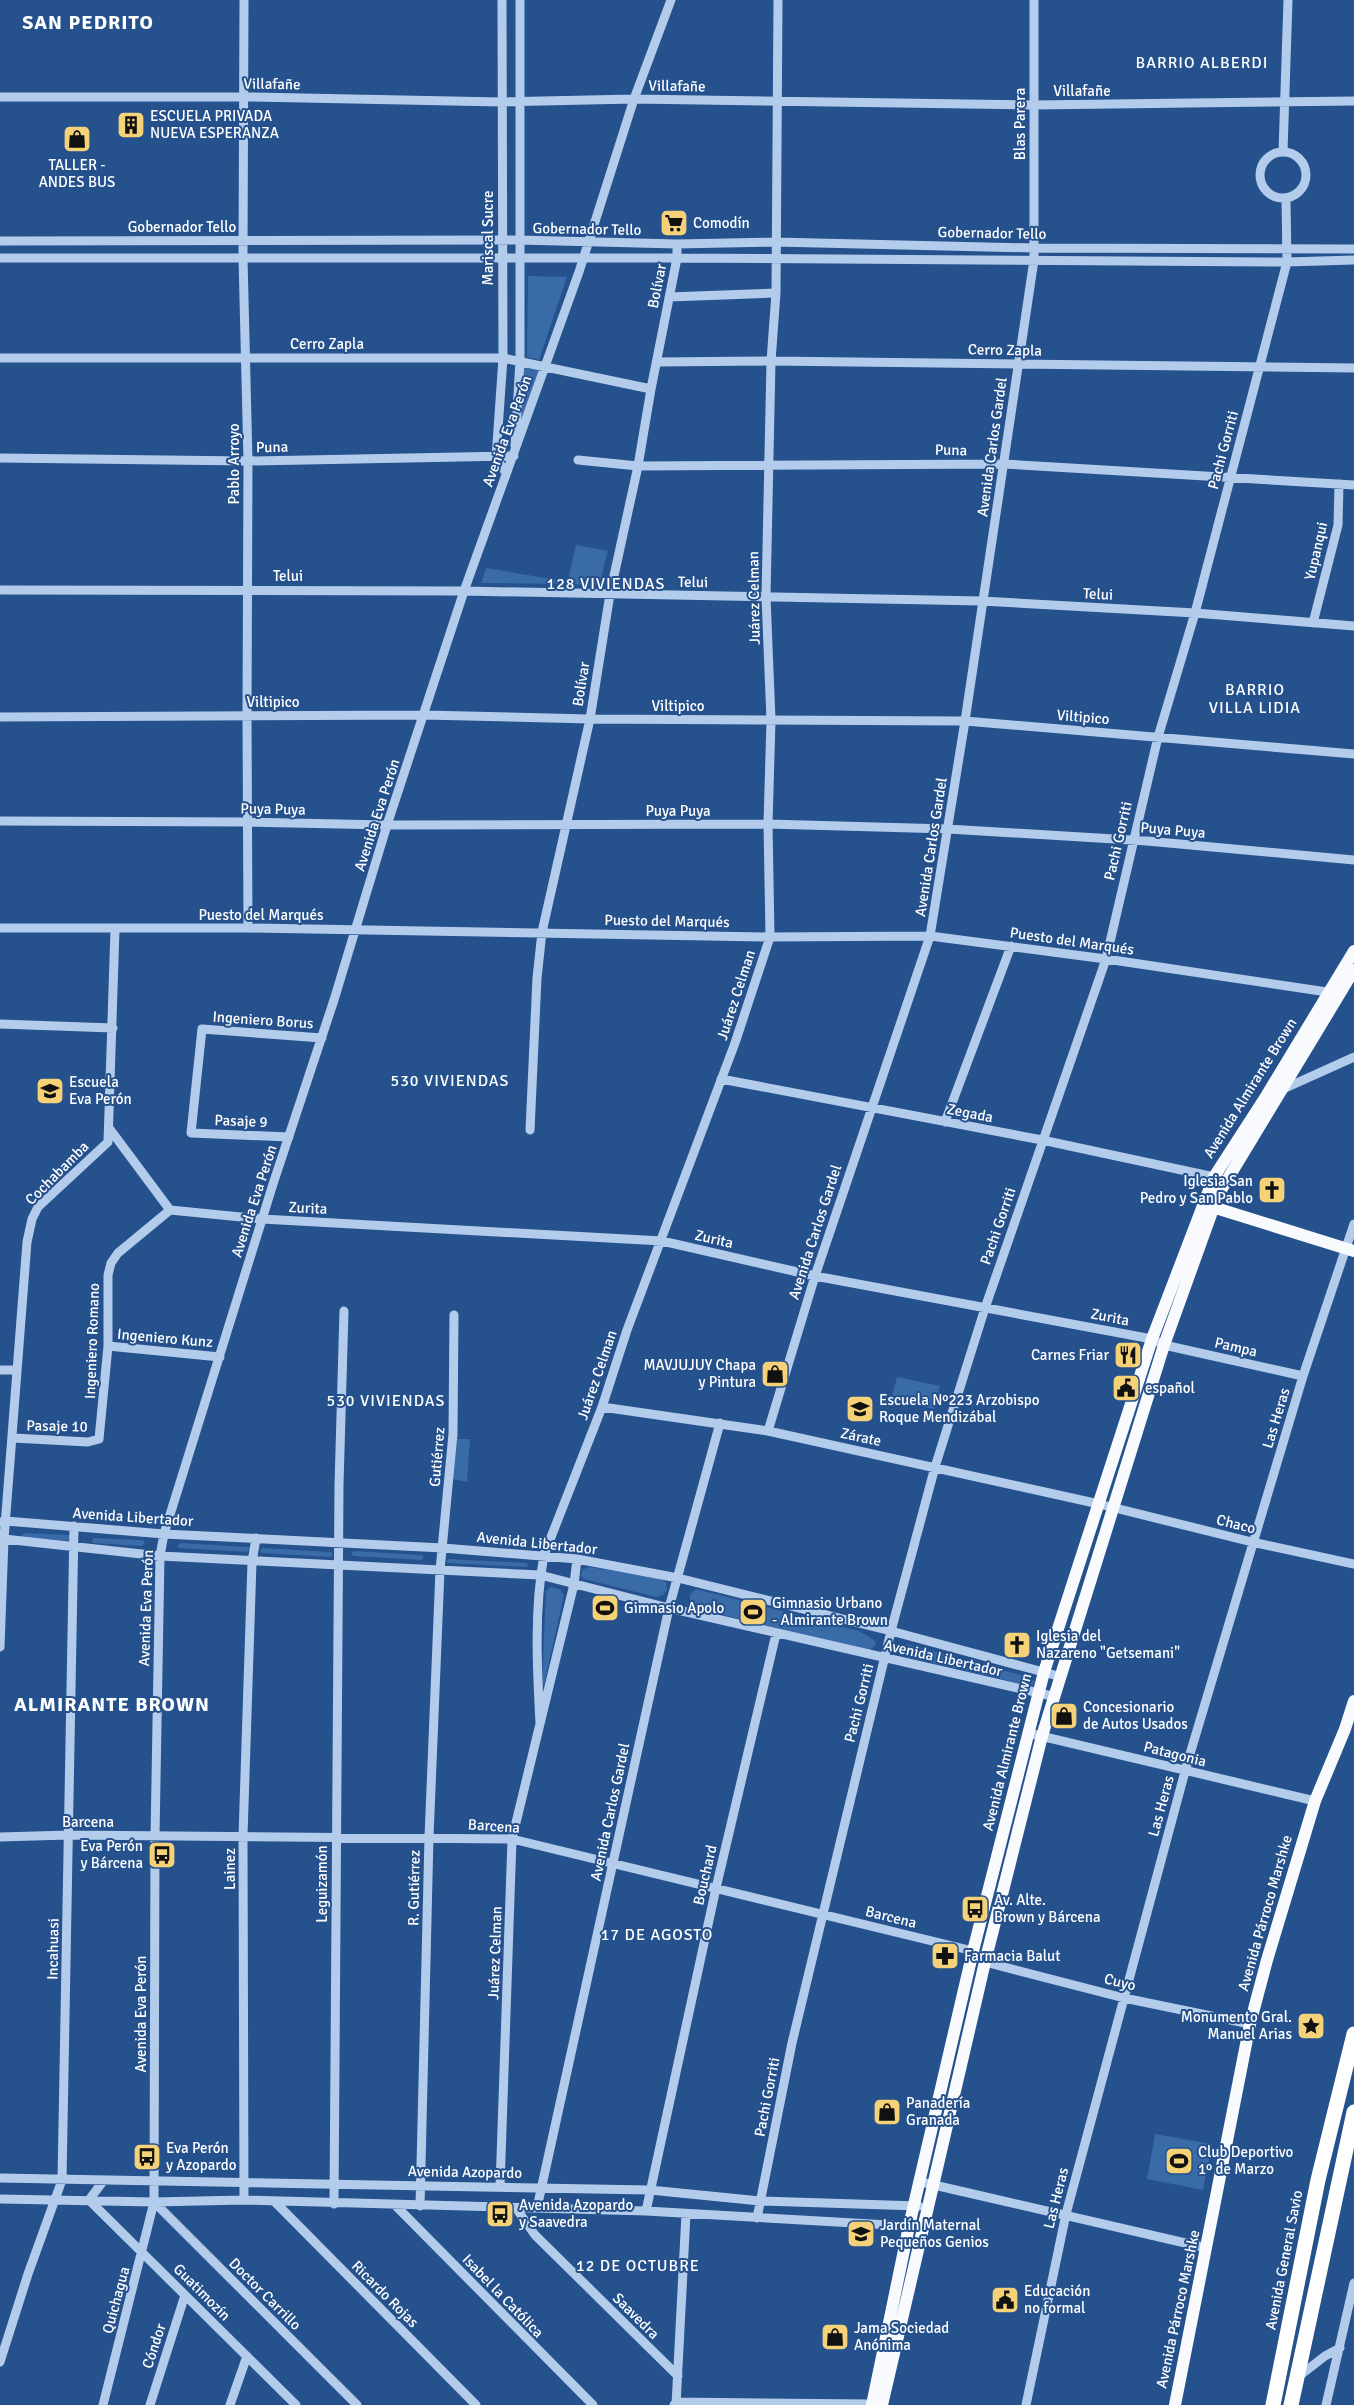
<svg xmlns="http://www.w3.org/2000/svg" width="1354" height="2405" font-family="Signika,sans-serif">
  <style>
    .green { fill: #396ba9 }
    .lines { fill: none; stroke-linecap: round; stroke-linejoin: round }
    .minor { stroke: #b4cceb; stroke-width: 9 }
    .major { stroke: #f8fafe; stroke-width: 12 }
    .highway { stroke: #fff; stroke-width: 15 }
    .labels { text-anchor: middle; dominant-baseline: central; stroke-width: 4; stroke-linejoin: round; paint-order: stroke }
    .street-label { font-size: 15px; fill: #fff; stroke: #25518d }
    .poi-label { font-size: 15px; fill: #fff; stroke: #25518d; text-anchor: start }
    .neighbourhood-label { font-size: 16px; letter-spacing: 1px; fill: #fff; stroke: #25518d }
    .district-label { font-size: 20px; font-weight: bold; letter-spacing: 1px; fill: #fff; stroke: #25518d }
  </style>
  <rect width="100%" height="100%" fill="#25518d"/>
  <path class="green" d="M528,276L567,277L539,360L527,357Z
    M523,364L539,370L520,427Z
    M576,545L608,551L599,585L567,584Z
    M486,568L563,581V584L481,583Z
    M897,1377L940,1386L934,1409L891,1400Z
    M457,1439H470L467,1482L453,1479Z
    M24,1533L73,1535V1541L24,1538L22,1536Z
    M94,1538L143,1540L145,1543L142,1546L93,1543L92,1540Z
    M180,1543L248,1547L250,1549L247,1552L179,1548L177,1546Z
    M263,1548L331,1552L333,1555L330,1557L261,1553L260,1550Z
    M354,1551L422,1555L424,1558L421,1560L353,1556L351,1553Z
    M449,1559L527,1563L528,1566L526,1567L448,1563L446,1561Z
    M589,1567L660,1578L666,1582L667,1590L663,1595L656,1597L584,1579L581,1576L582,1570Z
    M550,1587L560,1589L564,1595L544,1685H542L546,1591Z
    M696,1589L859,1631L874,1640L876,1645L869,1650L702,1610L690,1603V1594Z
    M907,1644L1028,1677L1035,1682L1032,1685H1026L907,1657L903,1652Z
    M1155,2134L1212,2144L1203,2190L1147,2179Z"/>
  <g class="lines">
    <path class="minor" d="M244,0L243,258L248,461L247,715L248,928
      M502,0L503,358L496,458L506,473
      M0,97H250L501,102L634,99L1033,105L1354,101
      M1260 175a23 23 0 1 1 46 0a23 23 0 1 1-46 0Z
      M1283,152L1288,0
      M0,241L519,240L677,244L775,242L1034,248L1354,249
      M0,258H677L1287,262L1354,260
      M669,297L776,293
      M0,358H503L651,389
      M657,362L771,361L1354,368
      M515,446L520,360V0
      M0,458L248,461L514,456
      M578,460L638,466L1004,464L1354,485
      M0,590L464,591L982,601L1195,613L1354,626
      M1313,623L1338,525L1339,484
      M0,717L424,715L590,719L965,721L1354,754
      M0,821L248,822L387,825L768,824L948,829L1147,841L1354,860
      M0,928H248L770,937L930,936L1106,959L1334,993
      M0,1024L113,1028
      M721,1079L1042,1140L1219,1178
      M1281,1090L1354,1057
      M945,1122L1011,946
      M109,1128L170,1210
      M530,1130L537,978L542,932L590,719L610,594L638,466L651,389L677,258V244
      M289,1137L191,1133L202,1029L322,1038
      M170,1210L262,1219L662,1241L815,1276L1152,1339L1164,1345L1303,1376
      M108,1346L220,1357
      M0,1370H17
      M602,1407L768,1431L1099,1504L1252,1542L1354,1564
      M768,1431L815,1276L930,936L965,721L1034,260V0
      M13,1438L88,1442L99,1439L108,1346V1275L111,1263L118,1253L170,1210
      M0,1522L6,1521L164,1534L443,1548L577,1559L678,1578L891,1631L1058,1676
      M0,1534L4,1539L160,1556L540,1575L669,1608L1052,1696
      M0,1647L4,1539L27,1242L32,1219L38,1207L108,1142L115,929
      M540,1723C537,1668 534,1609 544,1555L602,1407L627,1330L735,1043L770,937L768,824L771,720L766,597L771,361L776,293L778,0
      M1028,1733L1315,1801
      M0,1837L69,1835L512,1839L973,1951L985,1962L1124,1998L1250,2024
      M0,2178L650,2190L760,2201L919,2206
      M921,2182L1207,2248
      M500,2187L512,1839L574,1584L577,1559
      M0,2199L154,2202L244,2200L646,2211L924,2227
      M89,2200L296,2405
      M89,2200L104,2180
      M244,2200L243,1836L252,1562L256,1538
      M154,2202L357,2405
      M275,2202L476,2405
      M334,2204L339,1485L344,1311
      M395,2205L593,2405
      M420,2206L429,1837L440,1570L453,1434L454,1315
      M516,2208L535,2235L678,2376
      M537,2208L669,1608L720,1423
      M646,2211L716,1888L776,1634
      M757,2218L792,2043L891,1631L935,1467L985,1308L1106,959L1158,737L1195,613L1287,262L1286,199
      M0,2362L28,2274L62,2180L74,1526
      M1298,2377L1325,2356L1340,2348
      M103,2405L154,2202L155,1836L160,1556L164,1534L273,1184L334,1000L387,825L464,591L579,272L634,99L671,0
      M150,2405L185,2295
      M230,2405L247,2356
      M674,2405L676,2402L872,2404
      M676,2405L686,2214
      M1026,2405L1066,2214L1187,1764L1303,1376L1354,1224
      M1326,2405L1354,2283"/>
    <path class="major" d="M1206,1205L1354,1251
      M872,2405L909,2226L973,1951L1044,1672L1152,1339L1214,1177L1265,1098L1354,951
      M882,2405L985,1962L1042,1736L1164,1345L1218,1195L1354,970
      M1175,2405L1250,2024L1267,1960L1315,1801L1345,1729L1354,1701"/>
    <path class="highway" d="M1273,2405L1318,2180L1354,2034
      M1291,2405L1354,2112"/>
  </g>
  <defs>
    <symbol id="building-square" viewBox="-11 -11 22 22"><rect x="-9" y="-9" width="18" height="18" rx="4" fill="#f5d278" stroke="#25518d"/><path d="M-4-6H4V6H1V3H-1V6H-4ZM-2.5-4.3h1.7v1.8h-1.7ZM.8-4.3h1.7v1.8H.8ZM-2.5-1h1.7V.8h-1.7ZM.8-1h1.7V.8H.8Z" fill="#111"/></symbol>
    <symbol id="shop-square" viewBox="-11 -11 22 22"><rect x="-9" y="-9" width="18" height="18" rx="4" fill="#f5d278" stroke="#25518d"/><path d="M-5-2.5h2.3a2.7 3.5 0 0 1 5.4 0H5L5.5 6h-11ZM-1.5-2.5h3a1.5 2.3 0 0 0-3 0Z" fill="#111"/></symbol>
    <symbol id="supermarket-square" viewBox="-11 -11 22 22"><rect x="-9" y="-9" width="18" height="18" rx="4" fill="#f5d278" stroke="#25518d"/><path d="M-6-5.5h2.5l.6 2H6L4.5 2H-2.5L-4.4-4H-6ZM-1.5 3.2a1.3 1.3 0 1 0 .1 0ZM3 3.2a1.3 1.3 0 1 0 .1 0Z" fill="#111"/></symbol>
    <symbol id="school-square" viewBox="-11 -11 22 22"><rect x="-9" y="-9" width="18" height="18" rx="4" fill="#f5d278" stroke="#25518d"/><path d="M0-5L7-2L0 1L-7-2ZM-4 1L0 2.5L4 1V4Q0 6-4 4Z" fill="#111"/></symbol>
    <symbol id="church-square" viewBox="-11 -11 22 22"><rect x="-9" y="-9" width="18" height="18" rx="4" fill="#f5d278" stroke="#25518d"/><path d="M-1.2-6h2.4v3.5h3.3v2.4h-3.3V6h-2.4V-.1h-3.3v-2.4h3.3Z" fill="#111"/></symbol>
    <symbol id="restaurant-square" viewBox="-11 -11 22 22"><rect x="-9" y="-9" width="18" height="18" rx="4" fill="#f5d278" stroke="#25518d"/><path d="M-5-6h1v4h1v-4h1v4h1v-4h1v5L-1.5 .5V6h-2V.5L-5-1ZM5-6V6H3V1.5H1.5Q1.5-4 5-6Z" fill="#111"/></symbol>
    <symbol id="civic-square" viewBox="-11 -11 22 22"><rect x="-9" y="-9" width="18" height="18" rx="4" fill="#f5d278" stroke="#25518d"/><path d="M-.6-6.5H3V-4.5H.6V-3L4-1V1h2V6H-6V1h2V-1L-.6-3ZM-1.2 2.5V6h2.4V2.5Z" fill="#111"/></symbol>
    <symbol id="stadium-square" viewBox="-11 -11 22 22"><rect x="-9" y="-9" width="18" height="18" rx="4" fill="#f5d278" stroke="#25518d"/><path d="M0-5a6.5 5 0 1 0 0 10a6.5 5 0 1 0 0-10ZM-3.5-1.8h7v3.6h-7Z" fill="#111"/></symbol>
    <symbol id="bus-square" viewBox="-11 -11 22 22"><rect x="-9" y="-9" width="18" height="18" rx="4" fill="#f5d278" stroke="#25518d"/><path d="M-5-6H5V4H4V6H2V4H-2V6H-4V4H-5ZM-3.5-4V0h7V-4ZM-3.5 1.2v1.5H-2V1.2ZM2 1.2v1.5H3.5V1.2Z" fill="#111"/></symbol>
    <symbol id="pharmacy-square" viewBox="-11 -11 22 22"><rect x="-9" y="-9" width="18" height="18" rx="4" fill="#f5d278" stroke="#25518d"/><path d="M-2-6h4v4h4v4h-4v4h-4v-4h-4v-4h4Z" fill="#111"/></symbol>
    <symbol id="sight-square" viewBox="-11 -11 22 22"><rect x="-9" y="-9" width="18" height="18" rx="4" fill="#f5d278" stroke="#25518d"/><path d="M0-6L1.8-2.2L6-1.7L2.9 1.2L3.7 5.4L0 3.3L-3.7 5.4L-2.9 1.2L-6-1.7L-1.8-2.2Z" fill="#111"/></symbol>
  </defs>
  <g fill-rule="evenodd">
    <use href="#building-square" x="115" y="109" width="32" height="32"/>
    <use href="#shop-square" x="61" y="123" width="32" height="32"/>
    <use href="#supermarket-square" x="658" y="207" width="32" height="32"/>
    <use href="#school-square" x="34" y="1075" width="32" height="32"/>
    <use href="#church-square" x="1256" y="1174" width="32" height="32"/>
    <use href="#restaurant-square" x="1112" y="1339" width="32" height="32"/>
    <use href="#shop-square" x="759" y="1358" width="32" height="32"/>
    <use href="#civic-square" x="1110" y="1372" width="32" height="32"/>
    <use href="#school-square" x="844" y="1393" width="32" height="32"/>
    <use href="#stadium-square" x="589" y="1592" width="32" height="32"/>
    <use href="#stadium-square" x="737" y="1596" width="32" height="32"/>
    <use href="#church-square" x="1001" y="1629" width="32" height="32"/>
    <use href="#shop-square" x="1048" y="1700" width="32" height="32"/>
    <use href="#bus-square" x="146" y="1839" width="32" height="32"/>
    <use href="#bus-square" x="959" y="1893" width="32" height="32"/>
    <use href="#pharmacy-square" x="929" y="1940" width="32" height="32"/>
    <use href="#sight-square" x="1295" y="2010" width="32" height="32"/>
    <use href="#shop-square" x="871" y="2096" width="32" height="32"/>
    <use href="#bus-square" x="131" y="2141" width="32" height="32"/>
    <use href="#stadium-square" x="1163" y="2145" width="32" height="32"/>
    <use href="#bus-square" x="484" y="2198" width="32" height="32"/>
    <use href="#school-square" x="845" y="2218" width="32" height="32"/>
    <use href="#civic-square" x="989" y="2284" width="32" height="32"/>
    <use href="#shop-square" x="819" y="2321" width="32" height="32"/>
  </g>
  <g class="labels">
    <g class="street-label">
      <text transform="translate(272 84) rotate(1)">Villafañe</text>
      <text transform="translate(677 86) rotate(1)">Villafañe</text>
      <text x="1082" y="91">Villafañe</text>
      <text transform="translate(1020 124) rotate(-90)">Blas Parera</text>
      <text x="182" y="227">Gobernador Tello</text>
      <text transform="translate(587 229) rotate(1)">Gobernador Tello</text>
      <text transform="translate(992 233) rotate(1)">Gobernador Tello</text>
      <text transform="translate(488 238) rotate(-90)">Mariscal Sucre</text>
      <text transform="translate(657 286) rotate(-79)">Bolívar</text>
      <text x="327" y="344">Cerro Zapla</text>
      <text transform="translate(1005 350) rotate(1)">Cerro Zapla</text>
      <text transform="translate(507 431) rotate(-70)">Avenida Eva Perón</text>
      <text transform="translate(272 447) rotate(-1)">Puna</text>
      <text transform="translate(992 447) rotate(-82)">Avenida Carlos Gardel</text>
      <text transform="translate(951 450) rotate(1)">Puna</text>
      <text transform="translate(1223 450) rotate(-75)">Pachi Gorriti</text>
      <text transform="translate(234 464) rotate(-90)">Pablo Arroyo</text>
      <text transform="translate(1316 551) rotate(-77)">Yupanqui</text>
      <text x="288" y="576">Telui</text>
      <text transform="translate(693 582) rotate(1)">Telui</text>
      <text transform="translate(1098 594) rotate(3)">Telui</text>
      <text transform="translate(754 598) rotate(-91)">Juárez Celman</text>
      <text transform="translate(581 684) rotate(-81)">Bolívar</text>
      <text x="273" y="702">Viltipico</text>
      <text x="678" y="706">Viltipico</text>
      <text transform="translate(1083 717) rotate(5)">Viltipico</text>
      <text transform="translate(273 809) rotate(1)">Puya Puya</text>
      <text x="678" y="811">Puya Puya</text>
      <text transform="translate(377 815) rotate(-72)">Avenida Eva Perón</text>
      <text transform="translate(1173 830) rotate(5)">Puya Puya</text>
      <text transform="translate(1118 841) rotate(-77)">Pachi Gorriti</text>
      <text transform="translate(931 847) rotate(-81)">Avenida Carlos Gardel</text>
      <text x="261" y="915">Puesto del Marqués</text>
      <text transform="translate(667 921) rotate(1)">Puesto del Marqués</text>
      <text transform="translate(1072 941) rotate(8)">Puesto del Marqués</text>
      <text transform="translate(736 995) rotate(-72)">Juárez Celman</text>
      <text transform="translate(263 1020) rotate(4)">Ingeniero Borus</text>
      <text transform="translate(1250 1088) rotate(-58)">Avenida Almirante Brown</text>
      <text transform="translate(970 1113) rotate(11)">Zegada</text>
      <text transform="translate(241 1121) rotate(2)">Pasaje 9</text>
      <text transform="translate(57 1173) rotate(-45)">Cochabamba</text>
      <text transform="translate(254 1201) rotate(-72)">Avenida Eva Perón</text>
      <text transform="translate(308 1208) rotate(3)">Zurita</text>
      <text transform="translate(998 1226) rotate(-71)">Pachi Gorriti</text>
      <text transform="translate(815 1232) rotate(-72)">Avenida Carlos Gardel</text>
      <text transform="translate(714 1239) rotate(13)">Zurita</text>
      <text transform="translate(1110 1317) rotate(11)">Zurita</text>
      <text transform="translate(165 1338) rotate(5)">Ingeniero Kunz</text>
      <text transform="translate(92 1341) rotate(-88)">Ingeniero Romano</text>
      <text transform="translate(1236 1347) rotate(13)">Pampa</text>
      <text transform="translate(597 1375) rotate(-71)">Juárez Celman</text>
      <text transform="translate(1276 1418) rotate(-73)">Las Heras</text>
      <text transform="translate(57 1426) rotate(1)">Pasaje 10</text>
      <text transform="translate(861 1437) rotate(12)">Zárate</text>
      <text transform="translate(437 1457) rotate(-85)">Gutiérrez</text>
      <text transform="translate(133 1517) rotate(4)">Avenida Libertador</text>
      <text transform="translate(1236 1524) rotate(14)">Chaco</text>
      <text transform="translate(537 1543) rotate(6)">Avenida Libertador</text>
      <text transform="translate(146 1608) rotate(-88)">Avenida Eva Perón</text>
      <text transform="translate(943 1658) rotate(13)">Avenida Libertador</text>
      <text transform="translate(859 1703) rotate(-76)">Pachi Gorriti</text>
      <text transform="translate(1007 1752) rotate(-76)">Avenida Almirante Brown</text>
      <text transform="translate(1175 1754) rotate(14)">Patagonia</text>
      <text transform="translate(1161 1806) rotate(-75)">Las Heras</text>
      <text transform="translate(610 1812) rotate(-78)">Avenida Carlos Gardel</text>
      <text x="88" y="1822">Barcena</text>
      <text transform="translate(494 1826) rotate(4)">Barcena</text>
      <text transform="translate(230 1869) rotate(-90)">Lainez</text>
      <text transform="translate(705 1875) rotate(-77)">Bouchard</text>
      <text transform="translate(322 1884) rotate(-90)">Leguizamón</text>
      <text transform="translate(414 1888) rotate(-89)">R. Gutiérrez</text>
      <text transform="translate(1265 1913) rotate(-74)">Avenida Párroco Marshke</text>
      <text transform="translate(891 1917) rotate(14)">Barcena</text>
      <text transform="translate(53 1949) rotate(-89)">Incahuasi</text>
      <text transform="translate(495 1953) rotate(-88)">Juárez Celman</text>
      <text transform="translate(1120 1982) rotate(14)">Cuyo</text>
      <text transform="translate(141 2014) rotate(-90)">Avenida Eva Perón</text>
      <text transform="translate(767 2097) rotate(-79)">Pachi Gorriti</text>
      <text transform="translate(465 2172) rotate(1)">Avenida Azopardo</text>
      <text transform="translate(1056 2198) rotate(-76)">Las Heras</text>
      <text transform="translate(1284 2260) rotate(-79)">Avenida General Savio</text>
      <text transform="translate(202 2292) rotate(45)">Guatimozín</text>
      <text transform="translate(265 2294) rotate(45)">Doctor Carrillo</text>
      <text transform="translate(385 2294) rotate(45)">Ricardo Rojas</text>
      <text transform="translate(503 2296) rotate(46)">Isabel la Católica</text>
      <text transform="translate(116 2300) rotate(-75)">Quichagua</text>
      <text transform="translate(1178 2309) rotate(-78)">Avenida Párroco Marshke</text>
      <text transform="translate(636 2316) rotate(45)">Saavedra</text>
      <text transform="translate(154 2346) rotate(-72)">Cóndor</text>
    </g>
    <g class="poi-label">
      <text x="150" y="116">ESCUELA PRIVADA<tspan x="150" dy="17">NUEVA ESPERANZA</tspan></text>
      <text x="77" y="165" text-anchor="middle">TALLER -<tspan x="77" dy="17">ANDES BUS</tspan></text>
      <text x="693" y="223">Comodín</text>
      <text x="69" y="1082">Escuela<tspan x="69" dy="17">Eva Perón</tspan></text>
      <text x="1253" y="1181" text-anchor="end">Iglesia San<tspan x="1253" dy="17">Pedro y San Pablo</tspan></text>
      <text x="1109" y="1355" text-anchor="end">Carnes Friar</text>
      <text x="756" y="1365" text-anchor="end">MAVJUJUY Chapa<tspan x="756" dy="17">y Pintura</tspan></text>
      <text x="1145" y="1388">español</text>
      <text x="879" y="1400">Escuela Nº223 Arzobispo<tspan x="879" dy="17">Roque Mendizábal</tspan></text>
      <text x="772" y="1603">Gimnasio Urbano<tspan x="772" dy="17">- Almirante Brown</tspan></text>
      <text x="624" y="1608">Gimnasio Apolo</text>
      <text x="1036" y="1636">Iglesia del<tspan x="1036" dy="17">Nazareno "Getsemani"</tspan></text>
      <text x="1083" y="1707">Concesionario<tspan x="1083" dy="17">de Autos Usados</tspan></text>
      <text x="143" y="1846" text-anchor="end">Eva Perón<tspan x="143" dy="17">y Bárcena</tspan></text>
      <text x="994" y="1900">Av. Alte.<tspan x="994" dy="17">Brown y Bárcena</tspan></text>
      <text x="964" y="1956">Farmacia Balut</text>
      <text x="1292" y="2017" text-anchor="end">Monumento Gral.<tspan x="1292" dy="17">Manuel Arias</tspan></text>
      <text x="906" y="2103">Panadería<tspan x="906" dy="17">Granada</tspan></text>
      <text x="166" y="2148">Eva Perón<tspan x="166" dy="17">y Azopardo</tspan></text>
      <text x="1198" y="2152">Club Deportivo<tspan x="1198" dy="17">1º de Marzo</tspan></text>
      <text x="519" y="2205">Avenida Azopardo<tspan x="519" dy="17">y Saavedra</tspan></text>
      <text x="880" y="2225">Jardín Maternal<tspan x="880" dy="17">Pequeños Genios</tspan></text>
      <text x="1024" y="2291">Educación<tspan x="1024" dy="17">no formal</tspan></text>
      <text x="854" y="2328">Jama Sociedad<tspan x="854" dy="17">Anónima</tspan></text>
    </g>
    <g class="neighbourhood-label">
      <text x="1202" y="63">BARRIO ALBERDI</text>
      <text x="606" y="584">128 VIVIENDAS</text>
      <text x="1255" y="690">BARRIO<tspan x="1255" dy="18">VILLA LIDIA</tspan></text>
      <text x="450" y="1081">530 VIVIENDAS</text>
      <text x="386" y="1401">530 VIVIENDAS</text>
      <text x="657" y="1935">17 DE AGOSTO</text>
      <text x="638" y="2266">12 DE OCTUBRE</text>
    </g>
    <g class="district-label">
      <text x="88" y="22">SAN PEDRITO</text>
      <text x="112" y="1704">ALMIRANTE BROWN</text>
    </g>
  </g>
</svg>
